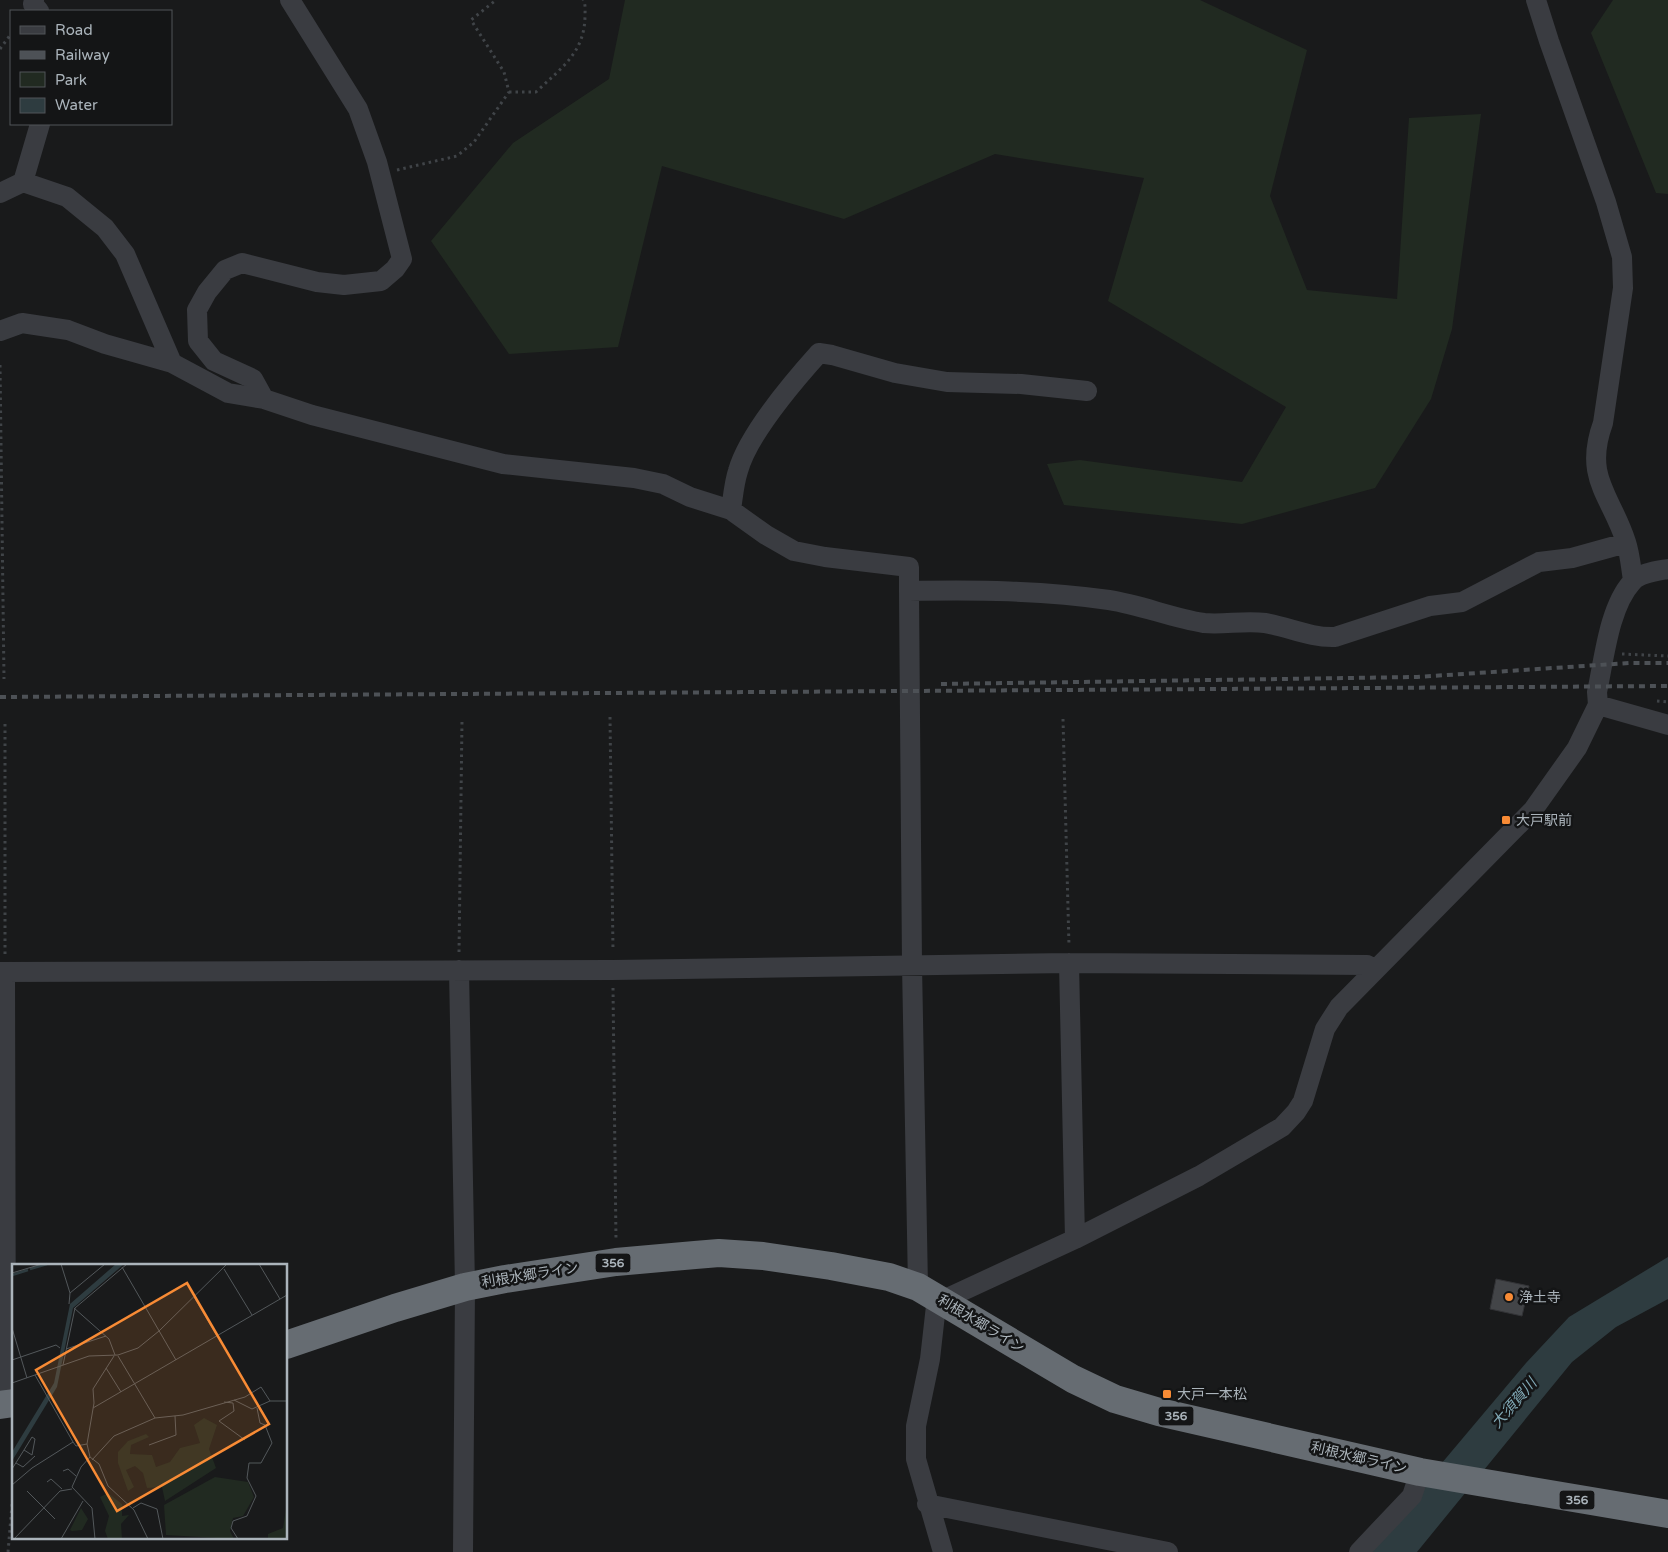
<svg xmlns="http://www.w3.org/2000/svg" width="1668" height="1552" font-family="'Varela Round','Noto Sans JP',sans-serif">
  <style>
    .green { fill: #212a21 }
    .water { fill: #2e3c40 }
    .building { fill: #434548; stroke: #333437 }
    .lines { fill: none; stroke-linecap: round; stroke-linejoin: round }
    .path { stroke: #404448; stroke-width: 3; stroke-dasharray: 2.5 4; stroke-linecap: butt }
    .minor { stroke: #3a3c41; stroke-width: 20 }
    .highway { stroke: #666c72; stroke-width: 28 }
    .rail { stroke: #4d5156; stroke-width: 4; stroke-dasharray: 6 5; stroke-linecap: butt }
    .poi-dot { fill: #f88b35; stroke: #141516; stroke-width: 2 }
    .labels { text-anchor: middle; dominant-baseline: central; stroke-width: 5; stroke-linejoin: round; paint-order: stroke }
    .shield { fill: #141516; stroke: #7e848a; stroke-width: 1 }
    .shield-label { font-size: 12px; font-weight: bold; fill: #abb4bb }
    .poi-label { font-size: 14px; fill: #abb4bb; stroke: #141516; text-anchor: start }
    .street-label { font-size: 14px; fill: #abb4bb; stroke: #141516 }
    .water-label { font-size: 15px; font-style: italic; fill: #82aab7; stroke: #141516 }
    .inset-river { fill: none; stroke: #2e3c40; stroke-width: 2.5 }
    .inset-road { fill: none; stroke: #53585b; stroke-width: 1 }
    .view { fill: #f88b35; fill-opacity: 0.15; stroke: #f88b35; stroke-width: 2.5 }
    .inset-edge { fill: none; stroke: #abb4bb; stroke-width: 2.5 }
  </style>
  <rect width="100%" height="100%" fill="#191a1b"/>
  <path class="green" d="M625,0H1200L1307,50L1270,196L1307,290L1397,299L1409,118L1481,114L1452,329L1431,399L1375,488L1242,524L1064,505L1047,464L1080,460L1242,482L1286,407L1108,301L1144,178L995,154L844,219L662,166L618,347L509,354L431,241L513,143L609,79Z
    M1613,0H1668V194L1656,193L1591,33Z"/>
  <path class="water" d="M1668,1257V1299L1616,1327L1572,1362L1417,1552H1367L1526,1363L1569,1317Z"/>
  <path class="building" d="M1496,1279L1529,1286L1522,1316L1490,1309Z"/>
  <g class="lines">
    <path class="path" d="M0,49L11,34
      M509,92H536C561,68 585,53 585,15C585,10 586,5 583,0
      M397,170L457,156L474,142L509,92L504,72L471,20L496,0
      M0,365L4,679
      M1622,654L1668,656
      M1657,701L1668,702
      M610,717L613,951
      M1063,719L1069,946
      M459,952L462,721
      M5,954V720
      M613,988L616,1241
      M8,1552L14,1481"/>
    <path class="minor" d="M34,0L33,4L39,11
      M1536,0L1549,41L1606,202L1622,257L1623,288L1603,423C1583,478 1611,495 1626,542C1630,554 1631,568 1633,580
      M23,182L40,124
      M0,193L23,182L67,197L105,228L125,254L172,363
      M0,331L22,323L68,330L105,344L172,363L228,393L264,399L312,415L503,464L634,478L663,484L690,497L731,510L766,535L794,551L825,557L909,567V591
      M264,399L253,379L214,361L198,341L197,310L207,292L225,270L242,263L317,282L344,285L381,281L395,269L402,259L377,162L358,109L290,0
      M731,510C733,497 734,483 738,471C748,435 793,382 819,353L832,355L895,373L947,382L1021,384L1087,391
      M1598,705L1668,725
      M1069,963L1075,1239
      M459,970L465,1287L463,1552
      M0,972L613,970L1069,963L1367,965L1374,969
      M5,972L6,1404
      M918,1287L912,965L909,591C976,590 1042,590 1109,600C1141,605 1172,618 1204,623C1224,625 1245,620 1265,623C1289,627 1310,638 1335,637L1430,606L1462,602L1539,562L1572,558L1626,543
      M937,1297L930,1359L916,1426V1459L943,1552
      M943,1300L1075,1239L1199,1176L1282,1127L1296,1112L1303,1101L1325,1029L1339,1007L1533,810L1577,748L1598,705L1597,692C1604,660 1609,607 1632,582C1639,573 1657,571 1668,569
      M927,1504L1168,1552
      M1359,1552L1412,1496L1420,1472"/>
    <path class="highway" d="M286,1345L395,1308L465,1287L505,1279L616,1262L695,1255L719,1253L763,1256L831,1266L889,1277L918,1287L1073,1379L1115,1399L1159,1412L1420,1472L1668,1514
      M0,1405L14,1403"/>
    <path class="rail" d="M941,684L1417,677L1629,663H1668
      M0,697L1668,686"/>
  </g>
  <g class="poi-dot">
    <rect x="1501" y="815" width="10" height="10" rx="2.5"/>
    <circle cx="1509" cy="1297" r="5"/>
    <rect x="1162" y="1389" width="10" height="10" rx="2.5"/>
  </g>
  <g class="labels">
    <g class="shield">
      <rect x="595.5" y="1253.5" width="35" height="19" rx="4"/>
      <rect x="1158.5" y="1406.5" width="35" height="19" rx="4"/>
      <rect x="1559.5" y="1490.5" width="35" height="19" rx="4"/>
    </g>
    <g class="shield-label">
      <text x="613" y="1263">356</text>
      <text x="1176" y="1416">356</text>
      <text x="1577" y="1500">356</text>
    </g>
    <g class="poi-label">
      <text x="1516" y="820">大戸駅前</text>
      <text x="1519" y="1297">浄土寺</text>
      <text x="1177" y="1394">大戸一本松</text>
    </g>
    <g class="street-label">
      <text transform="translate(530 1275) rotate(-9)">利根水郷ライン</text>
      <text transform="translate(981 1324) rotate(31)">利根水郷ライン</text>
      <text transform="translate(1359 1458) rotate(13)">利根水郷ライン</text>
    </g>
    <g class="water-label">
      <text transform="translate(1514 1403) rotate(-49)">大須賀川</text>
    </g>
  </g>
  <g transform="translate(12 1264)">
    <rect width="275" height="275" fill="#191a1b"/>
    <path d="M192,154L205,161L197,185L204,204L153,237L150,223L135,224L131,209L123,202L114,206L122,223L116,227L106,199V188L116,177L134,170L137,173L119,181L118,190L140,191L144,203L158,198L168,184L188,179L182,161ZM203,213L236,218L242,233L231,252L221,254L218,267L222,275L154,271L152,241ZM96,229L110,240V252L117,251L109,260L110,275H96L93,267L97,252L88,233ZM275,239V275H256V270L271,264ZM69,244L76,255L70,266L60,267L58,266Z" fill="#212a21"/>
    <path d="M104,0H112L61,44L45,123L0,197V188L42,119L58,40Z" fill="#2e3c40"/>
    <path class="inset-river" d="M18,5L35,0M0,11L16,6"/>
    <path class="inset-road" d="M49,0L58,29M247,0L268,35M110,3L164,96M212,5L240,51M0,9L30,0M182,33L205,72M57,40L58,29L93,0M62,44L97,75L103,91M0,64L15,114M54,85L94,72M102,92L81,125L82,139L75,180L78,193L87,200L96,222L122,246L136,275M0,96L44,81L48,84M51,101L63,44L115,0M94,104L109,128M23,111L61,178M0,119L77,92L106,91L126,84L147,67L215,0M222,136L240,145L258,137H275M212,138L221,139L222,147L207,157L233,176M81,144L275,31M143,154L171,151L233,133L249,123L258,137M137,181L164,171L163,152M78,193L69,203L60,223L80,244L83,275M80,196L102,172L143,154L106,92M4,199L11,203L23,192M0,205L12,186L20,173L23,175L20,191L12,186M51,207L56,205L64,212M35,218L39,215L50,225M0,221L20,204L61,178L64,182L75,180M15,227L43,255M121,244L129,239L145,245L151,275M2,275L48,227L60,225M49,275L71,237M226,275L219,264L221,257L235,252L244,232L235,214L237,199H249L260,179L253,161L248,159L245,144"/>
    <path class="view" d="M175,19L257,160L105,247L24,106Z"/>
    <rect width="275" height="275" class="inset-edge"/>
  </g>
  <rect x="10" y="10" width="162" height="115" fill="#141516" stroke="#505558"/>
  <rect x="20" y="26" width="25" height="8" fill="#3a3c41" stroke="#505558"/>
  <text x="55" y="35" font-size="15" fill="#abb4bb">Road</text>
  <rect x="20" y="51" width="25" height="8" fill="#4d5156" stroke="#505558"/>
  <text x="55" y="60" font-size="15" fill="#abb4bb">Railway</text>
  <rect x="20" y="72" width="25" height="15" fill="#212a21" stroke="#505558"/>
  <text x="55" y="85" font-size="15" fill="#abb4bb">Park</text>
  <rect x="20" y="98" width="25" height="15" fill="#2e3c40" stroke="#505558"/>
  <text x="55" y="110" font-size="15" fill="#abb4bb">Water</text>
</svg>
